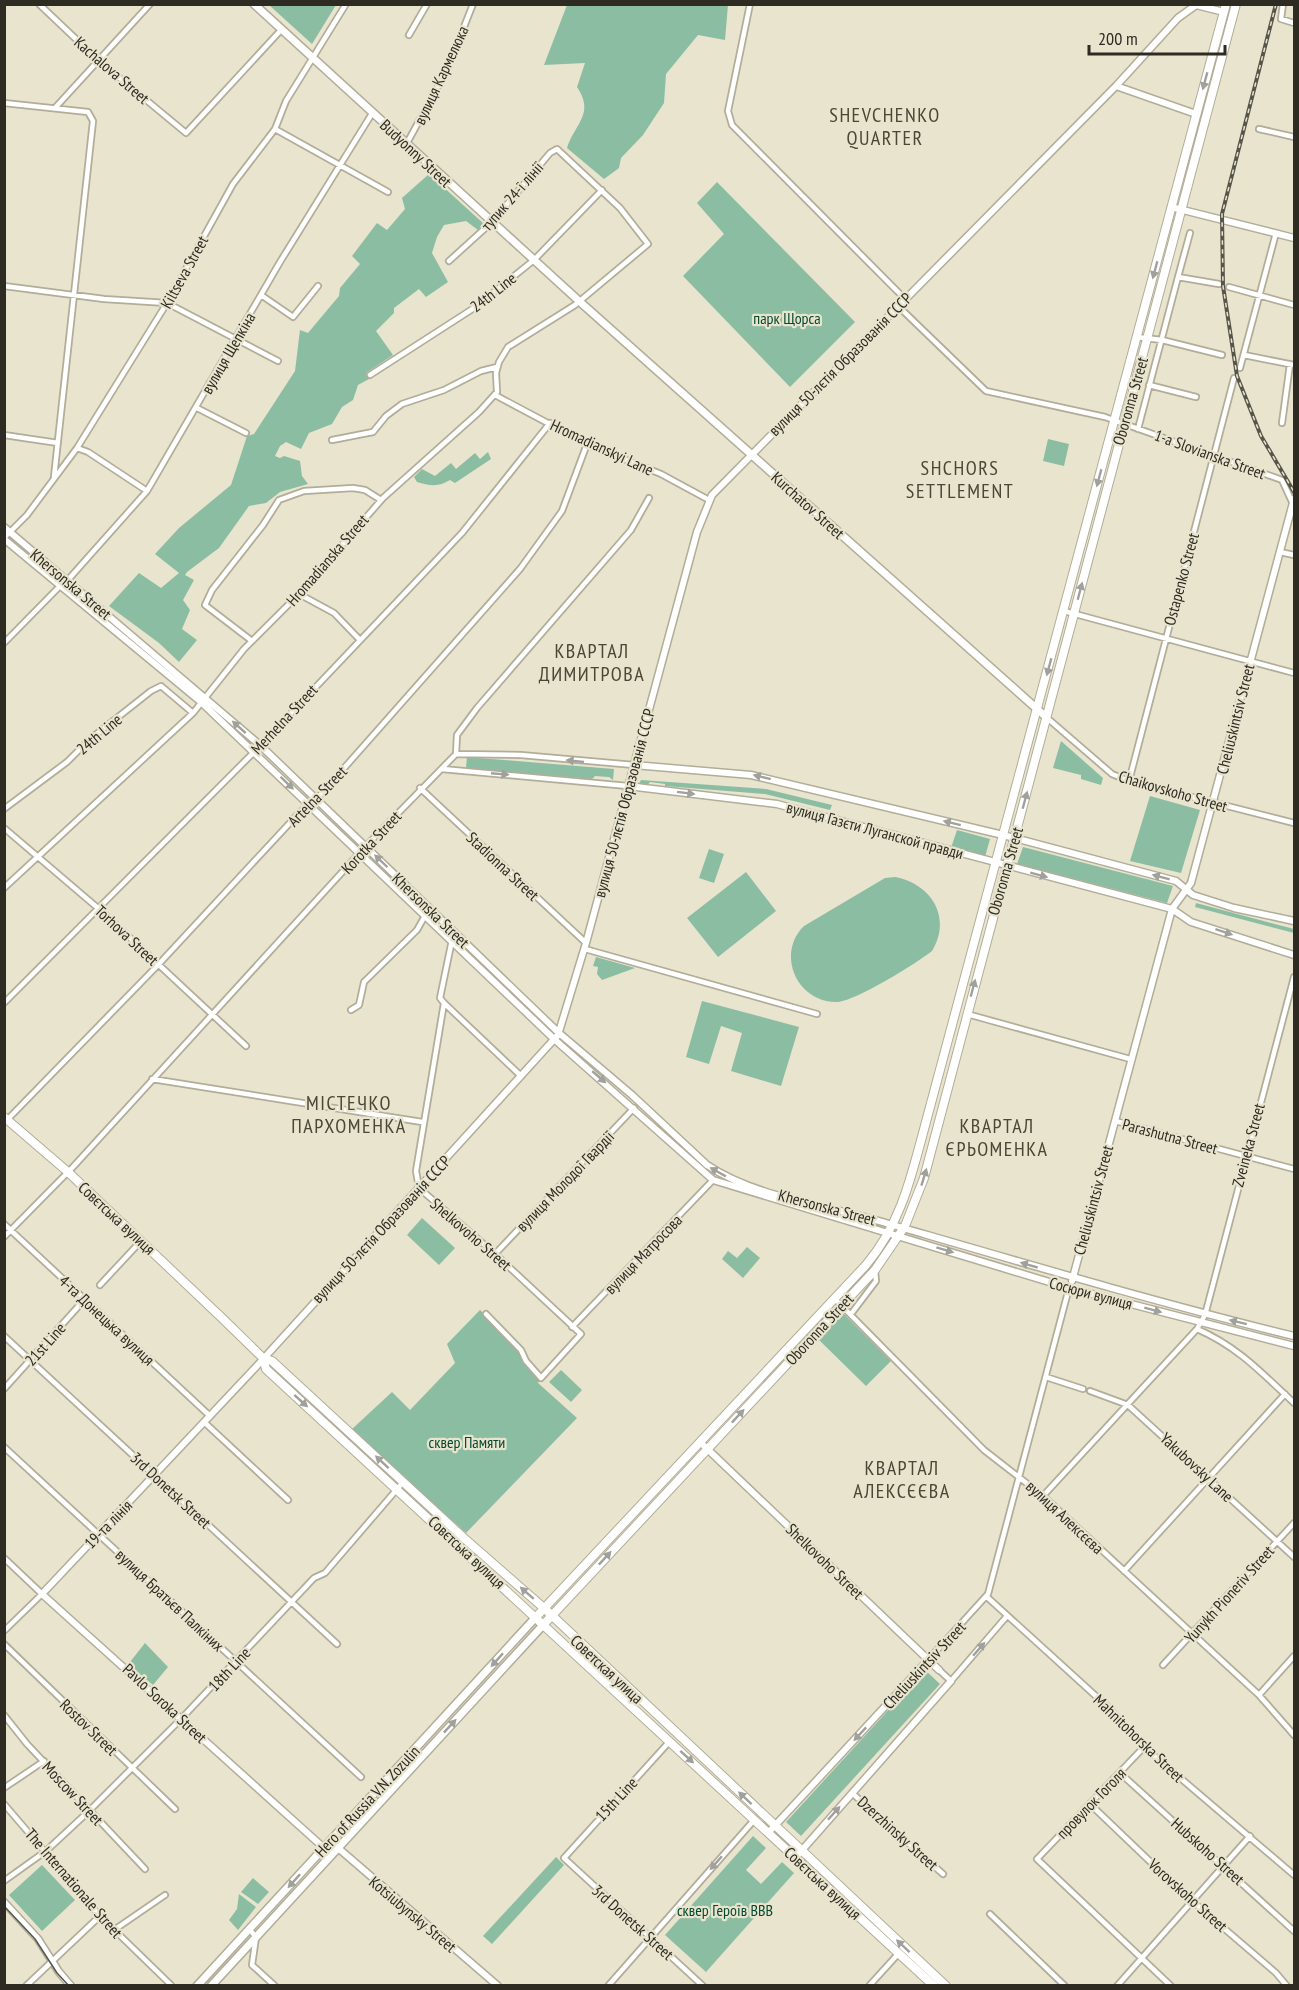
<svg xmlns="http://www.w3.org/2000/svg" width="1299" height="1990" font-family="'PT Sans Narrow',sans-serif">
  <style>
    .green { fill: #8bbda3 }
    .lines { fill: none; stroke-linecap: round; stroke-linejoin: round }
    .minor-casing { stroke: #b2ad98; stroke-width: 8 }
    .tertiary-casing { stroke: #b2ad98; stroke-width: 9 }
    .secondary-casing { stroke: #b2ad98; stroke-width: 10 }
    .primary-casing { stroke: #b2ad98; stroke-width: 10 }
    .minor { stroke: #fff; stroke-width: 4.5 }
    .tertiary { stroke: #fff; stroke-width: 6 }
    .secondary { stroke: #fff; stroke-width: 7 }
    .primary { stroke: #fff; stroke-width: 8 }
    .tram { stroke: #575549; stroke-width: 1.5 }
    .rail-casing { stroke: #575549; stroke-width: 4 }
    .rail { stroke: #e9e4ce; stroke-width: 1.5; stroke-dasharray: 4.5; stroke-linecap: butt }
    .oneway { fill: #a0a09c }
    .labels { text-anchor: middle; dominant-baseline: central; stroke-width: 4.5; stroke-linejoin: round; paint-order: stroke }
    .street-label { font-size: 16px; fill: #2d2b22; stroke: #e9e4ce }
    .park-label { font-size: 16px; fill: #024930; stroke: #e9e4ce }
    .quarter-label { font-size: 20px; letter-spacing: 1.5px; fill: #4b4735; stroke: #e9e4ce }
  </style>
  <rect width="100%" height="100%" fill="#e9e4ce"/>
  <path class="green" d="M269,5H336L312,44Z
    M567,5H728L725,40L698,35L666,74L664,103L643,135L621,158L619,168L604,179L567,148C575,123 595,114 577,87L585,63L544,65Z
    M429,174L484,224L478,230L466,221L444,225L437,237L432,253L448,282L426,297L419,289L394,308V313L376,331L393,355L366,373L369,379L358,385L353,400L342,407L332,424L309,433L301,449L286,442L280,446L275,456L280,458L284,456L300,461L302,476L308,484L280,492L266,503L249,506L219,548L187,572L185,575L194,580L183,600L190,610L182,629L197,640L179,662L159,643L109,606L139,573L161,588L179,573L155,554L179,528L231,485L247,436L254,434L295,371L300,330L308,333L339,296L340,288L360,264L352,256L377,223L387,230L405,209L402,198Z
    M717,182L855,322L790,387L683,276L724,234L697,203Z
    M1048,439L1069,444L1064,466L1043,461Z
    M488,452L491,459L455,483L450,480C439,487 430,486 417,482L414,477L422,469L435,476L451,463L456,469L475,453L480,459Z
    M1061,741L1103,778L1101,785L1081,779V775L1053,768Z
    M467,757L614,769L613,780L609,777L595,776L592,779L466,768Z
    M641,780L766,789L832,805L830,810L765,794L665,786V784L650,782L647,786L639,784Z
    M1150,796L1200,810L1181,873L1130,861Z
    M957,830L990,839L985,857L951,848Z
    M1023,847L1173,886L1167,903L1017,864Z
    M709,849L724,854L714,883L699,878Z
    M746,872L776,911L718,957L687,918Z
    M895,877C932,884 952,918 932,951C917,963 853,1003 836,1002C796,1002 776,953 804,926L885,878Z
    M1196,903L1294,929V933L1195,907Z
    M596,957L635,968L602,980L597,974L598,967L593,966Z
    M702,1001L799,1027L781,1086L731,1071L742,1033L721,1026L709,1064L686,1057Z
    M422,1218L455,1248L439,1265L407,1235Z
    M747,1247L760,1258L743,1278L722,1259L728,1251L737,1258Z
    M480,1310L512,1341L541,1378L538,1383L577,1418L466,1533L351,1430L392,1392L410,1410L455,1363L447,1344Z
    M843,1313L891,1361L866,1386L818,1339Z
    M561,1370L582,1390L571,1402L549,1382Z
    M145,1643L168,1667L153,1685L135,1670L130,1662Z
    M925,1670L940,1684L801,1836L786,1822Z
    M753,1836L766,1848L746,1870L761,1884L782,1862L794,1873L706,1972L665,1935Z
    M556,1857L564,1865L492,1944L483,1936Z
    M42,1865L75,1900L42,1931L9,1895Z
    M253,1878L269,1892L258,1904L241,1892Z
    M239,1894L256,1907L238,1930L229,1920L237,1909Z"/>
  <g class="lines">
    <defs>
      <path id="minor" d="M39,4L98,60L186,133L281,30
        M750,4L728,111L732,125L905,299
        M1283,4L1281,19L1294,23
        M409,35L427,4
        M4,103L88,112L93,121L54,477
        M55,108L150,4
        M275,129L388,192
        M1259,129L1294,137
        M407,143L447,70L473,4
        M1178,277L1190,233
        M4,286L104,299L167,303L278,361
        M1229,287L1294,305
        M261,295L293,317L318,286
        M898,306L986,391L1105,417L1282,480L1293,504
        M1136,337L1162,340L1222,355
        M1244,355L1294,365
        M1240,368L1276,233
        M370,375L474,308L534,260L602,190
        M1149,385L1196,397
        M495,395L587,444L661,474L709,500
        M197,408L246,433
        M1282,423L1290,364
        M1138,429L1178,277L1219,284
        M4,435L58,443
        M332,440L373,432L386,416L402,404L444,390L481,371L497,367
        M77,448L88,452L147,491
        M4,538L27,515L77,448L167,303L233,184L275,129L286,101L346,4
        M1280,552L1294,555
        M67,581L147,491L280,262L373,112
        M299,594L334,613L359,639
        M1064,611L1294,673
        M252,641L205,605L212,590L263,525L279,500L304,491L353,488L365,490L381,500
        M4,643L61,585
        M1046,717L1112,774L1129,781L1294,823
        M456,754L521,755L634,765
        M442,769L628,786
        M1129,781L1234,378
        M420,788L586,943
        M4,809L67,762L89,740L151,691L161,686L193,713
        M4,828L99,909L246,1046
        M4,888L193,713L244,649L299,594L383,498L479,412L497,392L496,373L499,362L508,347L575,305L648,244L620,208L557,149L550,153L492,222L449,261
        M452,940L440,998L444,1003L416,1171L419,1188L495,1254L581,1334L541,1378L526,1361L521,1350L486,1314
        M585,949L817,1014
        M1294,977L1205,1315L1197,1329C1237,1346 1263,1374 1294,1403
        M4,1003L257,749L462,533L550,423
        M444,1003L521,1076
        M351,1010L359,1005L364,982L417,930L426,914
        M967,1014L1130,1059
        M152,1079L422,1122
        M7,1120L158,965L300,812L315,801L520,569L562,511L587,444
        M1115,1121L1294,1169
        M4,1224L210,1416
        M4,1237L73,1167L366,846L456,754L457,735L477,708L631,530L649,498
        M495,1254L634,1108
        M100,1285L141,1241
        M835,1299L984,1450L1043,1496L1259,1695L1294,1735
        M851,1314L876,1281L875,1271
        M572,1327L713,1180
        M4,1336L337,1644
        M1046,1377L1083,1389
        M4,1389L85,1299
        M1090,1391L1128,1405L1294,1557
        M204,1422L288,1500
        M4,1447L361,1777
        M1043,1496L1197,1329
        M4,1558L42,1594L4,1631
        M1124,1571L1285,1394
        M987,1597L1109,1708L1144,1747L1294,1875
        M4,1644L175,1809
        M928,1660L988,1594L1069,1288
        M1163,1665L1294,1523
        M939,1670L951,1681L1007,1616
        M1259,1695L1294,1656
        M4,1715L27,1744L145,1869
        M670,1741L564,1858L703,1986
        M1144,1747L1037,1859L1171,1986
        M1120,1773L1294,1931
        M4,1788L44,1761
        M852,1793L943,1874
        M4,1804L100,1916L171,1985
        M1090,1804L1184,1894L1276,1973L1287,1986
        M4,1881L46,1851L89,1811L181,1719L314,1578L325,1573L404,1481
        M990,1914L1065,1986
        M114,1930L165,1895
        M250,1930L256,1937L252,1965L275,1986
        M26,1986L100,1916
        M608,1986L755,1819
        M869,1986L899,1953
        M1117,1986L1250,1836"/>
      <path id="tertiary" d="M1116,86L1196,114
        M1171,207L1294,238
        M4,527L260,745L559,1033L632,1095L707,1165C757,1198 822,1204 879,1221C1017,1261 1155,1302 1294,1336
        M4,539L201,702L554,1039L713,1180L1069,1288L1294,1346
        M634,765L751,775L1003,835L1176,881L1193,895L1234,908L1294,921
        M628,786L777,804L1172,909L1191,922L1294,955
        M1072,1281L1172,909L1191,883L1294,499
        M700,1442L939,1670
        M769,1832L928,1660
        M330,1841L498,1986
        M324,1848L42,1594L255,1368L558,1035L586,943L697,532L712,495L1116,86L1178,18L1196,5L1224,12
        M796,1857L951,1681
        M4,1902L38,1939L59,1972L71,1986"/>
      <path id="secondary" d="M254,4L579,301L1046,717
        M197,1986L536,1617
        M211,1986L544,1624"/>
      <path id="primary" d="M4,1117L68,1172L222,1318L263,1358L266,1369L934,1986
        M263,1358L272,1361L465,1539L545,1609L946,1986
        M536,1617L866,1265C899,1226 910,1182 923,1133L1226,4
        M544,1624L875,1270L905,1226L924,1178L1236,4"/>
    </defs>
    <use href="#minor" class="minor-casing"/>
    <use href="#tertiary" class="tertiary-casing"/>
    <use href="#secondary" class="secondary-casing"/>
    <use href="#primary" class="primary-casing"/>
    <use href="#minor" class="minor"/>
    <use href="#tertiary" class="tertiary"/>
    <use href="#secondary" class="secondary"/>
    <use href="#primary" class="primary"/>
    <path class="tram" d="M4,1906L35,1939L57,1973L69,1986"/>
    <defs>
      <path id="rail" d="M1276,4L1222,214L1223,286L1237,376L1261,436L1294,492"/>
    </defs>
    <use href="#rail" class="rail-casing"/>
    <use href="#rail" class="rail"/>
  </g>
  <defs><path id="oneway-solid" d="M-6-.8H1V-3.2L6.5 0L1 3.2V.8H-6Z" transform="scale(1.5)"/></defs>
  <g class="oneway">
    <use href="#oneway-solid" transform="translate(1205 81) rotate(105)"/>
    <use href="#oneway-solid" transform="translate(1155 270) rotate(105)"/>
    <use href="#oneway-solid" transform="translate(1099 478) rotate(105)"/>
    <use href="#oneway-solid" transform="translate(1080 591) rotate(-75)"/>
    <use href="#oneway-solid" transform="translate(1049 667) rotate(105)"/>
    <use href="#oneway-solid" transform="translate(239 727) rotate(-138)"/>
    <use href="#oneway-solid" transform="translate(575 761) rotate(-174)"/>
    <use href="#oneway-solid" transform="translate(500 774) rotate(5)"/>
    <use href="#oneway-solid" transform="translate(762 777) rotate(-166)"/>
    <use href="#oneway-solid" transform="translate(287 783) rotate(44)"/>
    <use href="#oneway-solid" transform="translate(686 793) rotate(7)"/>
    <use href="#oneway-solid" transform="translate(1025 800) rotate(-75)"/>
    <use href="#oneway-solid" transform="translate(952 823) rotate(-166)"/>
    <use href="#oneway-solid" transform="translate(381 861) rotate(-136)"/>
    <use href="#oneway-solid" transform="translate(1039 875) rotate(15)"/>
    <use href="#oneway-solid" transform="translate(1161 877) rotate(-165)"/>
    <use href="#oneway-solid" transform="translate(1224 932) rotate(18)"/>
    <use href="#oneway-solid" transform="translate(973 988) rotate(-75)"/>
    <use href="#oneway-solid" transform="translate(599 1077) rotate(41)"/>
    <use href="#oneway-solid" transform="translate(718 1172) rotate(-151)"/>
    <use href="#oneway-solid" transform="translate(924 1177) rotate(-73)"/>
    <use href="#oneway-solid" transform="translate(945 1250) rotate(17)"/>
    <use href="#oneway-solid" transform="translate(1029 1265) rotate(-164)"/>
    <use href="#oneway-solid" transform="translate(1153 1310) rotate(15)"/>
    <use href="#oneway-solid" transform="translate(1238 1322) rotate(-166)"/>
    <use href="#oneway-solid" transform="translate(301 1401) rotate(42)"/>
    <use href="#oneway-solid" transform="translate(738 1416) rotate(-47)"/>
    <use href="#oneway-solid" transform="translate(382 1462) rotate(-137)"/>
    <use href="#oneway-solid" transform="translate(605 1558) rotate(-47)"/>
    <use href="#oneway-solid" transform="translate(527 1593) rotate(-139)"/>
    <use href="#oneway-solid" transform="translate(979 1649) rotate(-49)"/>
    <use href="#oneway-solid" transform="translate(497 1660) rotate(132)"/>
    <use href="#oneway-solid" transform="translate(450 1726) rotate(-47)"/>
    <use href="#oneway-solid" transform="translate(860 1734) rotate(133)"/>
    <use href="#oneway-solid" transform="translate(687 1757) rotate(42)"/>
    <use href="#oneway-solid" transform="translate(745 1798) rotate(-137)"/>
    <use href="#oneway-solid" transform="translate(834 1813) rotate(-48)"/>
    <use href="#oneway-solid" transform="translate(716 1863) rotate(131)"/>
    <use href="#oneway-solid" transform="translate(294 1881) rotate(132)"/>
    <use href="#oneway-solid" transform="translate(903 1946) rotate(-137)"/>
  </g>
  <g class="labels">
    <g class="street-label">
      <text transform="translate(112 70) rotate(41)">Kachalova Street</text>
      <text transform="translate(441 75) rotate(-65)">вулиця Кармелюка</text>
      <text transform="translate(416 153) rotate(43)">Budyonny Street</text>
      <text transform="translate(512 196) rotate(-49)">тупик 24-ї лінії</text>
      <text transform="translate(184 272) rotate(-61)">Kiltseva Street</text>
      <text transform="translate(493 292) rotate(-38)">24th Line</text>
      <text transform="translate(228 353) rotate(-60)">вулиця Щепкіна</text>
      <text transform="translate(840 364) rotate(-45)">вулиця 50-лєтія Образованія СССР</text>
      <text transform="translate(1130 401) rotate(-74)">Oboronna Street</text>
      <text transform="translate(602 447) rotate(25)">Hromadianskyi Lane</text>
      <text transform="translate(1210 454) rotate(20)">1-a Slovianska Street</text>
      <text transform="translate(808 505) rotate(42)">Kurchatov Street</text>
      <text transform="translate(327 560) rotate(-49)">Hromadianska Street</text>
      <text transform="translate(1181 579) rotate(-75)">Ostapenko Street</text>
      <text transform="translate(71 584) rotate(40)">Khersonska Street</text>
      <text transform="translate(284 719) rotate(-47)">Merhelna Street</text>
      <text transform="translate(1235 719) rotate(-76)">Cheliuskintsiv Street</text>
      <text transform="translate(99 734) rotate(-40)">24th Line</text>
      <text transform="translate(1173 791) rotate(16)">Chaikovskoho Street</text>
      <text transform="translate(317 796) rotate(-46)">Artelna Street</text>
      <text transform="translate(624 803) rotate(-75)">вулиця 50-лєтія Образованія СССР</text>
      <text transform="translate(875 830) rotate(15)">вулиця Газєти Луганской правди</text>
      <text transform="translate(371 842) rotate(-47)">Korotka Street</text>
      <text transform="translate(503 866) rotate(43)">Stadionna Street</text>
      <text transform="translate(1005 871) rotate(-74)">Oboronna Street</text>
      <text transform="translate(431 910) rotate(44)">Khersonska Street</text>
      <text transform="translate(127 935) rotate(43)">Torhova Street</text>
      <text transform="translate(1170 1136) rotate(15)">Parashutna Street</text>
      <text transform="translate(1248 1145) rotate(-75)">Zveineka Street</text>
      <text transform="translate(565 1181) rotate(-46)">вулиця Молодої Гвардії</text>
      <text transform="translate(1093 1200) rotate(-75)">Cheliuskintsiv Street</text>
      <text transform="translate(827 1207) rotate(15)">Khersonska Street</text>
      <text transform="translate(117 1218) rotate(43)">Совєтська вулиця</text>
      <text transform="translate(381 1229) rotate(-47)">вулиця 50-лєтія Образованія СССР</text>
      <text transform="translate(471 1234) rotate(41)">Shelkovoho Street</text>
      <text transform="translate(643 1254) rotate(-46)">вулиця Матросова</text>
      <text transform="translate(1091 1293) rotate(15)">Сосюри вулиця</text>
      <text transform="translate(107 1320) rotate(43)">4-та Донецька вулиця</text>
      <text transform="translate(819 1329) rotate(-47)">Oboronna Street</text>
      <text transform="translate(45 1344) rotate(-48)">21st Line</text>
      <text transform="translate(1197 1467) rotate(43)">Yakubovsky Lane</text>
      <text transform="translate(171 1490) rotate(43)">3rd Donetsk Street</text>
      <text transform="translate(1065 1517) rotate(43)">вулиця Алексєєва</text>
      <text transform="translate(108 1524) rotate(-46)">19-та лінія</text>
      <text transform="translate(467 1552) rotate(43)">Совєтська вулиця</text>
      <text transform="translate(825 1561) rotate(44)">Shelkovoho Street</text>
      <text transform="translate(1229 1594) rotate(-48)">Yunykh Pioneriv Street</text>
      <text transform="translate(170 1600) rotate(43)">вулиця Братьєв Палкіних</text>
      <text transform="translate(924 1665) rotate(-47)">Cheliuskintsiv Street</text>
      <text transform="translate(229 1669) rotate(-47)">18th Line</text>
      <text transform="translate(607 1669) rotate(43)">Советская улица</text>
      <text transform="translate(165 1703) rotate(43)">Pavlo Soroka Street</text>
      <text transform="translate(89 1727) rotate(44)">Rostov Street</text>
      <text transform="translate(1139 1738) rotate(44)">Mahnitohorska Street</text>
      <text transform="translate(73 1793) rotate(47)">Moscow Street</text>
      <text transform="translate(616 1799) rotate(-47)">15th Line</text>
      <text transform="translate(367 1801) rotate(-47)">Hero of Russia V.N. Zozulin</text>
      <text transform="translate(1091 1803) rotate(-46)">провулок Гоголя</text>
      <text transform="translate(898 1833) rotate(42)">Dzerzhinsky Street</text>
      <text transform="translate(1208 1851) rotate(42)">Hubskoho Street</text>
      <text transform="translate(74 1883) rotate(49)">The Internationale Street</text>
      <text transform="translate(823 1883) rotate(43)">Совєтська вулиця</text>
      <text transform="translate(1188 1895) rotate(42)">Vorovskoho Street</text>
      <text transform="translate(413 1914) rotate(40)">Kotsiubynsky Street</text>
      <text transform="translate(633 1922) rotate(42)">3rd Donetsk Street</text>
    </g>
    <g class="park-label">
      <text x="787" y="318">парк Щорса</text>
      <text x="467" y="1442">сквер Памяти</text>
      <text x="725" y="1910">сквер Героїв ВВВ</text>
    </g>
    <g class="quarter-label">
      <text x="885" y="115">SHEVCHENKO<tspan x="885" dy="23">QUARTER</tspan></text>
      <text x="960" y="468">SHCHORS<tspan x="960" dy="23">SETTLEMENT</tspan></text>
      <text x="592" y="651">КВАРТАЛ<tspan x="592" dy="23">ДИМИТРОВА</tspan></text>
      <text x="349" y="1103">МІСТЕЧКО<tspan x="349" dy="23">ПАРХОМЕНКА</tspan></text>
      <text x="997" y="1126">КВАРТАЛ<tspan x="997" dy="23">ЄРЬОМЕНКА</tspan></text>
      <text x="902" y="1468">КВАРТАЛ<tspan x="902" dy="23">АЛЕКСЄЄВА</tspan></text>
    </g>
  </g>
  <rect width="1299" height="1990" fill="none" stroke="#2d2b22" stroke-width="12"/>
  <path d="M1089 45v9h136v-9" fill="none" stroke="#2d2b22" stroke-width="3"/>
  <text x="1098" y="45" font-size="18" fill="#2d2b22" stroke="#e9e4ce" stroke-width="4.5" paint-order="stroke">200 m</text>
</svg>
